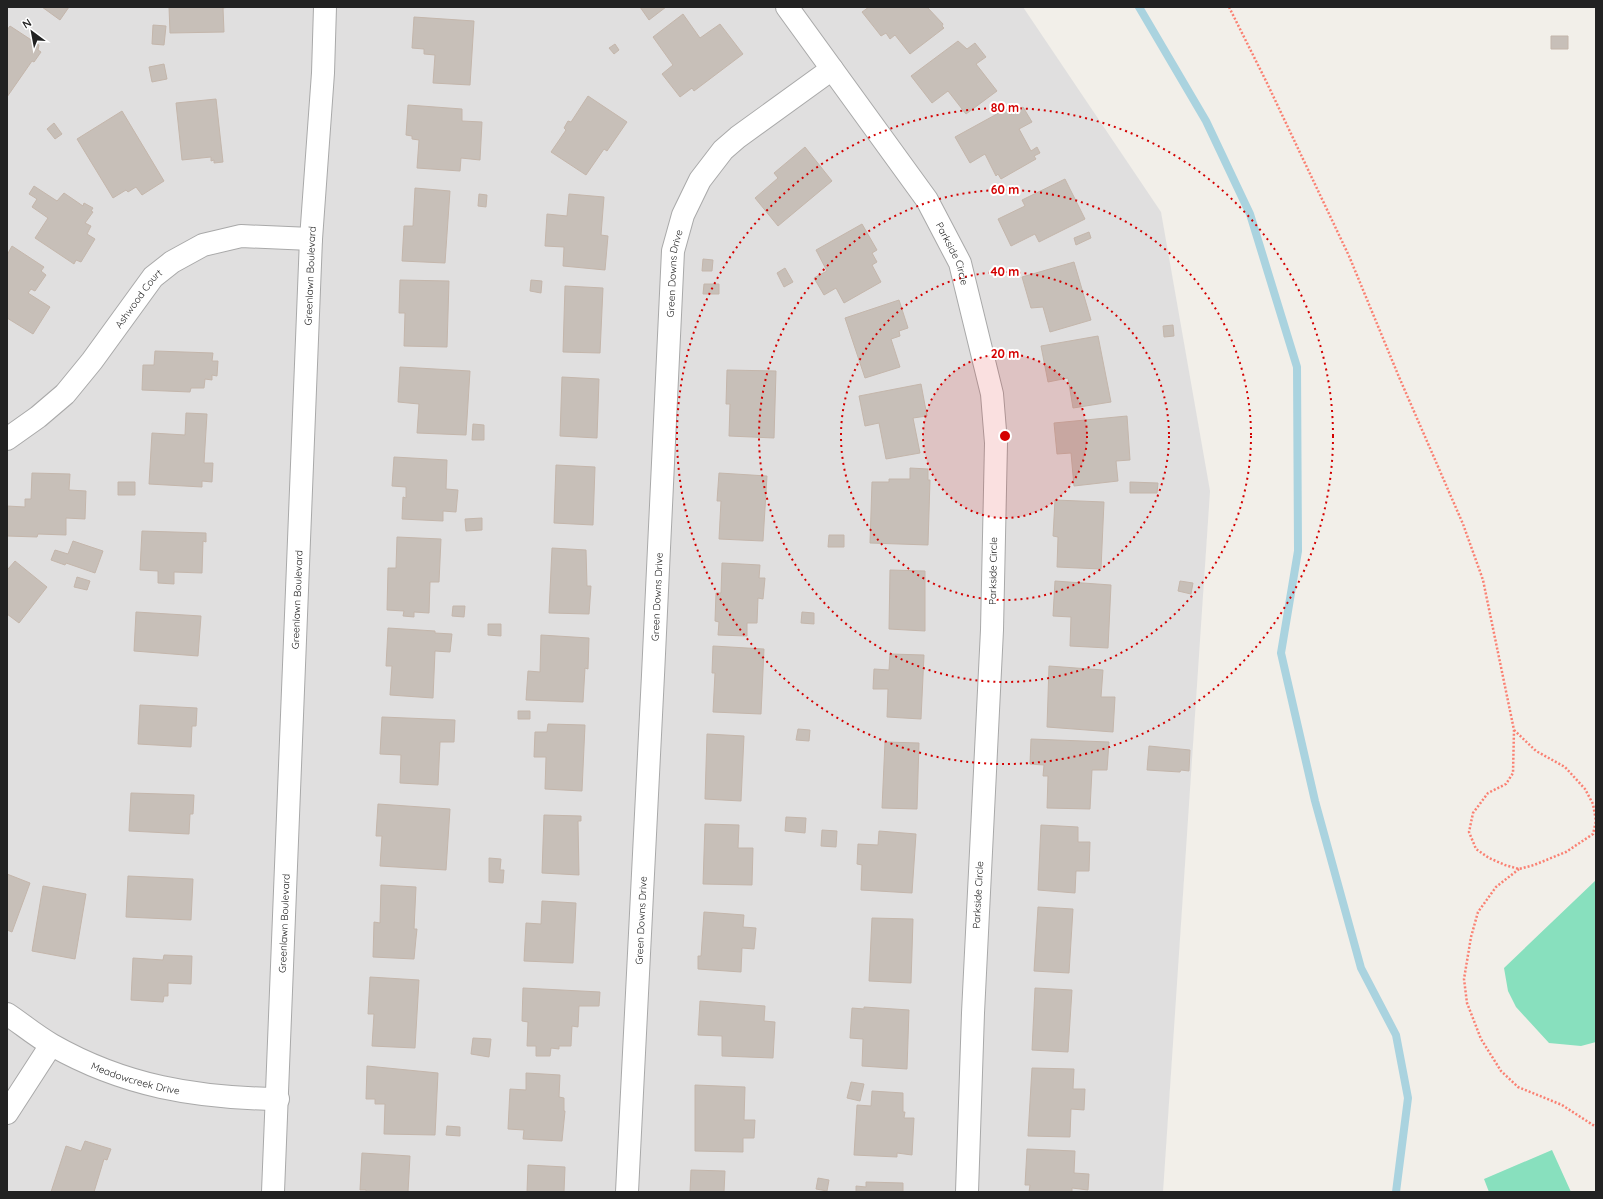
<svg xmlns="http://www.w3.org/2000/svg" width="1603" height="1199" font-family="Quicksand,sans-serif">
  <style>
    .residential { fill: #e0dfdf }
    .pitch { fill: #88e0be }
    .lines { fill: none; stroke-linecap: round; stroke-linejoin: round }
    .stream { stroke: #aad3df; stroke-width: 8 }
    .building { fill: #c7bfb8; stroke: #c4b6ab }
    .minor-casing { stroke: #a9a9a9; stroke-width: 24 }
    .path { stroke: #fa8072; stroke-width: 2.5; stroke-dasharray: 2 2; stroke-linecap: butt }
    .minor { stroke: #fff; stroke-width: 22 }
    .ring { fill: none; stroke: #d40000; stroke-width: 2; stroke-dasharray: 2 4 }
    .labels { text-anchor: middle; dominant-baseline: central; stroke-width: 4; stroke-linejoin: round; paint-order: stroke }
    .street-label { font-size: 10px; fill: #222; stroke: #fff }
    .centre { fill: #d40000; stroke: #fff; stroke-width: 2 }
    .ring-label { font-size: 12px; text-anchor: middle; font-weight: bold; fill: #d40000; stroke: #fff; stroke-width: 4; stroke-linejoin: round; paint-order: stroke }
  </style>
  <rect width="100%" height="100%" fill="#f2efe9"/>
  <path class="residential" d="M7,7H1023L1161,212L1210,491L1163,1192H7Z"/>
  <path class="pitch" d="M1596,880V1042L1581,1046L1549,1043L1516,1007L1508,991L1504,968Z
    M1552,1150L1571,1192H1489L1484,1179Z"/>
  <g class="lines">
    <path class="stream" d="M1139,7L1206,121L1250,214L1297,367L1298,551L1281,653L1315,801L1361,968L1396,1035L1408,1098L1396,1192"/>
  </g>
  <path class="building" d="M42,7H69L60,20Z
    M169,7H229L223,8L224,32L170,33Z
    M640,7H666L649,20Z
    M869,7H927L943,24L942,26L944,28L910,54L895,35L890,39L886,33L881,36L862,12Z
    M683,14L700,38L720,24L743,54L694,91L692,88L680,97L662,74L673,65L653,37Z
    M414,17L474,21L470,85L433,83L435,55L424,54V49L412,48Z
    M153,25L166,26L164,45L152,44Z
    M10,26L39,45L38,50L41,52L34,62L32,61L7,97V30Z
    M1551,36H1568V49H1551Z
    M958,41L967,49L975,43L986,57L976,64L997,91L966,114L948,91L932,103L911,76Z
    M615,44L619,50L614,54L609,48Z
    M164,64L167,79L152,82L149,67Z
    M588,96L627,122L607,151L604,149L586,175L551,152L566,130L564,128L568,121L571,122Z
    M216,99L223,162L214,163V160L211,161V157L182,160L176,103Z
    M408,105L462,109V121L482,122L480,160L461,158L460,171L417,168L419,140L412,139V136L406,135Z
    M1023,107L1032,122L1019,129L1031,151L1037,147L1040,153L1034,156L1036,159L1001,179L998,174L996,176L985,154L970,163L955,137L1006,109L1010,115Z
    M122,111L164,181L142,195L136,187L128,192L126,190L113,198L77,139Z
    M54,123L62,134L55,139L47,129Z
    M805,147L832,181L778,226L755,198L778,178L774,173Z
    M1065,179L1085,219L1039,242L1035,234L1011,246L998,219L1025,206L1022,200Z
    M34,186L57,201L64,193L83,206L84,203L93,208L91,211L93,212L85,223L91,226L87,234L95,239L81,262L76,260L74,264L35,238L48,218L32,207L37,199L29,194Z
    M415,188L450,191L445,263L402,261L404,226H413Z
    M479,194L487,195L486,207L478,206Z
    M569,194L604,197L601,235L608,236L605,270L563,266L564,247L545,246L547,214L567,216Z
    M862,224L877,250L872,253L877,262L872,265L881,282L844,303L836,288L824,295L814,278L827,271L816,250Z
    M1089,232L1091,238L1076,245L1074,238Z
    M12,246L44,267L41,271L46,275L35,291L31,289L28,293L50,307L33,334L7,318V255Z
    M703,259L713,260L712,271H702Z
    M1074,262L1091,320L1050,332L1043,307L1031,308L1022,277Z
    M785,268L793,282L784,287L777,273Z
    M400,280L449,281L447,347L404,346L405,313H399Z
    M531,280L542,281L541,293L530,291Z
    M704,284H719V294H703Z
    M565,286L603,288L600,353L563,352Z
    M899,300L908,328L899,331L900,336L891,339L900,367L865,378L845,318Z
    M1173,325L1174,336L1164,337L1163,326Z
    M1098,336L1111,402L1073,408L1068,378L1048,382L1041,346Z
    M155,351L213,353L212,361H218L217,376L212,375V380L205,379L204,388H191L190,392L142,390L143,365H154Z
    M400,367L470,371L466,435L417,433L419,404L398,402Z
    M727,370L776,371L774,438L729,436L730,404H726Z
    M562,377L599,379L597,438L560,436Z
    M921,384L927,416L913,418L920,453L886,459L879,423L865,426L859,396Z
    M186,413L207,414L204,463H213L212,482L202,481V487L149,484L152,433L185,435Z
    M1127,416L1130,460L1116,461L1118,481L1074,486L1071,453L1057,454L1054,423Z
    M473,424L484,425V440H472Z
    M394,457L447,460L446,489L458,490L456,512L443,511V521L402,519L403,497L406,498V487L392,486Z
    M556,465L595,467L593,525L554,523Z
    M910,468L928,469V480H930L928,545L870,543L872,482H889V479H910Z
    M32,473L70,474L69,490L86,491L85,519L66,518V535L38,534L37,537L7,536V506L25,507V499H31Z
    M719,473L767,476L763,541L719,539L721,501H717Z
    M118,482H135V495H118Z
    M1130,482L1158,483L1157,493H1130Z
    M1055,500L1104,502L1101,569L1057,567L1058,537L1053,536Z
    M482,518V530L466,531L465,519Z
    M142,531L206,533V542L203,541L202,573L174,572V584L158,583V571L140,570Z
    M829,535H844V547H828Z
    M397,537L441,539L439,582H430L429,613L414,612V617L403,616L404,611L387,610L388,568H396Z
    M73,541L103,551L95,573L66,563L65,565L51,560L55,550L68,554Z
    M552,548L586,550L587,586H591L589,614L549,613Z
    M15,561L47,587L19,623L7,614V568L8,569Z
    M722,563L760,565L759,578H765L763,599L758,598L757,623H747V636L718,635L719,622L715,621L716,593H721Z
    M890,570L925,571V631L889,629Z
    M77,577L90,581L87,590L74,587Z
    M1055,581L1111,585L1108,648L1070,646L1071,617L1053,616Z
    M1180,581L1193,583L1191,594L1178,591Z
    M453,606H465L464,617L452,616Z
    M136,612L201,616L198,656L134,651Z
    M802,612L814,613V624L801,623Z
    M488,624H501V636L488,635Z
    M388,628L435,631V633L452,634L450,652L435,651L433,698L390,695L392,666H386Z
    M541,635L589,638L588,669L585,668L583,702L526,700L528,671L540,672Z
    M713,646L764,649L761,714L713,712L715,673H712Z
    M890,654L924,655L921,719L887,717L888,689H873L874,669L889,670Z
    M1049,666L1103,670L1101,697H1115L1113,732L1047,727Z
    M140,705L197,708L196,726H192L191,747L138,744Z
    M518,711H530V719H518Z
    M382,717L455,720L454,742H440L438,785L400,783L401,755L380,754Z
    M548,724L585,725L582,791L545,789L546,757H534L535,732H547Z
    M798,729L810,730L809,741L796,740Z
    M707,734L744,736L741,801L705,799Z
    M1031,739L1109,742L1107,770H1092L1090,809L1047,808L1048,776H1043L1044,765L1030,764Z
    M885,742L919,743L917,809L882,808Z
    M1149,746L1190,750L1189,771L1181,770L1180,772L1147,770Z
    M131,793L194,795L193,814H190L189,834L129,831Z
    M378,804L450,809L446,870L380,866L382,836H376Z
    M544,815L581,816V821H578L579,875L542,873Z
    M786,817L806,818L805,833L785,831Z
    M705,824L739,825L738,848H753L752,885L703,884Z
    M1041,825L1078,827V842H1090L1089,871H1076L1075,893L1038,890Z
    M822,830L837,831L836,847L821,846Z
    M879,831L916,834L912,893L861,890L862,865L857,864L858,844L878,845Z
    M489,858L501,859L500,870H504L503,883L489,882Z
    M7,874L30,883L12,932L7,930Z
    M128,876L193,879L191,920L126,917Z
    M381,885L416,887L414,929H417L416,938L414,959L373,957L374,922L380,923Z
    M43,886L86,894L75,959L32,951Z
    M542,901L576,903L573,963L524,961L526,923L541,924Z
    M1038,907L1073,909L1069,973L1034,971Z
    M704,912L744,915L743,927L756,928L754,949L742,948L741,972L698,969V956H701Z
    M872,918L913,919L911,983L869,981Z
    M164,955L192,956L191,984L168,983V996H164L163,1002L131,1000L133,958L163,960Z
    M370,977L419,980L415,1048L372,1046L374,1014H368Z
    M523,988L600,992L599,1006H579L578,1027L572,1026L571,1046H559V1049L551,1048L550,1056H536V1046H527L528,1022L522,1021Z
    M1035,988L1072,990L1068,1052L1032,1050Z
    M700,1001L765,1006L764,1021L775,1022L773,1058L722,1056V1036L698,1035Z
    M864,1007L909,1010L907,1069L862,1066L863,1039L850,1038L852,1008L864,1009Z
    M473,1038L491,1039L489,1057L471,1054Z
    M367,1066L438,1073L435,1135L384,1134L385,1104H375V1099H366Z
    M1032,1068L1074,1069L1073,1089H1085L1084,1110L1071,1109L1070,1137L1028,1136Z
    M526,1073L560,1075L559,1097L564,1098V1111H565L562,1141L523,1139L524,1130L508,1129L510,1089L526,1090Z
    M851,1082L864,1084L860,1101L847,1098Z
    M695,1085L745,1087L744,1120H755L754,1138H743V1152L695,1151Z
    M872,1091L903,1093V1112H905L904,1118H914L912,1155L897,1153V1157L854,1155L857,1105L871,1106Z
    M447,1126L460,1127V1136L446,1135Z
    M85,1141L111,1149L107,1160L104,1159L94,1192H51L66,1146L81,1151Z
    M1027,1149L1075,1151L1074,1173L1089,1174L1088,1190L1072,1188V1192H1029L1030,1185H1025Z
    M362,1153L410,1156L408,1192H366V1190H360Z
    M528,1165L565,1167L564,1192H527Z
    M691,1170L725,1171L724,1192H690Z
    M818,1178L829,1180L827,1191L816,1189Z
    M866,1182L903,1183V1192H856V1186L866,1187Z"/>
  <g class="lines">
    <defs>
      <g id="minor">
        <path id="s1" d="M787,7L927,200L960,263L992,394L996,443L992,630L973,1013L967,1192"/>
        <path id="s2" d="M7,439L38,417L65,394L92,361L153,277L172,262L203,245L241,236L311,239"/>
        <path id="s3" d="M7,1014C22,1024 36,1036 52,1045C124,1086 196,1098 278,1099"/>
        <path d="M7,1113L51,1045"/>
        <path id="s4" d="M273,1192L311,239L323,73L325,7"/>
        <path id="s5" d="M627,1192L653,675L673,251L683,215L700,180L723,150L738,137L832,69"/>
      </g>
    </defs>
    <use href="#minor" class="minor-casing"/>
    <path class="path" d="M1229,7L1266,81L1349,256L1399,377L1463,524L1483,580L1514,730L1513,773L1506,784L1488,793L1473,813L1469,832L1476,849L1489,858L1505,865L1519,869L1534,865L1566,852L1593,834L1596,821
      M1514,730L1536,751L1565,767L1585,789L1593,804L1596,821
      M1519,869L1496,887L1478,912L1471,937L1464,979L1467,1003L1481,1039L1501,1071L1518,1087L1562,1105L1596,1127"/>
    <use href="#minor" class="minor"/>
  </g>
  <circle cx="1005" cy="436" r="82" fill="#d40000" fill-opacity=".12"/>
  <g class="ring">
    <circle cx="1005" cy="436" r="82"/>
    <circle cx="1005" cy="436" r="164"/>
    <circle cx="1005" cy="436" r="246"/>
    <circle cx="1005" cy="436" r="328"/>
  </g>
  <g class="labels">
    <g class="street-label">
      <text stroke="none"><textPath href="#s1" startOffset="298">Parkside Circle</textPath></text>
      <text stroke="none"><textPath href="#s5" startOffset="920">Green Downs Drive</textPath></text>
      <text stroke="none"><textPath href="#s4" startOffset="917">Greenlawn Boulevard</textPath></text>
      <text stroke="none"><textPath href="#s2" startOffset="194">Ashwood Court</textPath></text>
      <text transform="translate(993 571) rotate(-89)">Parkside Circle</text>
      <text stroke="none"><textPath href="#s5" startOffset="596">Green Downs Drive</textPath></text>
      <text stroke="none"><textPath href="#s4" startOffset="593">Greenlawn Boulevard</textPath></text>
      <text transform="translate(978 895) rotate(-87)">Parkside Circle</text>
      <text stroke="none"><textPath href="#s5" startOffset="272">Green Downs Drive</textPath></text>
      <text stroke="none"><textPath href="#s4" startOffset="269">Greenlawn Boulevard</textPath></text>
      <text stroke="none"><textPath href="#s3" startOffset="145">Meadowcreek Drive</textPath></text>
    </g>
  </g>
  <circle cx="1005" cy="436" r="6" class="centre"/>
  <g class="ring-label">
    <text x="1005" y="112">80 m</text>
    <text x="1005" y="194">60 m</text>
    <text x="1005" y="276">40 m</text>
    <text x="1005" y="358">20 m</text>
  </g>
  <rect width="1603" height="1199" fill="none" stroke="#222222" stroke-width="16"/>
  <g transform="translate(32 32) rotate(328)" stroke="#ffffff" stroke-width="3" paint-order="stroke">
  <path d="M0-3L7 15L0 10L-7 15Z" fill="#222222"/>
  <text y="-6" font-size="11" font-weight="bold" text-anchor="middle" fill="#222222">N</text>
  </g>
</svg>
